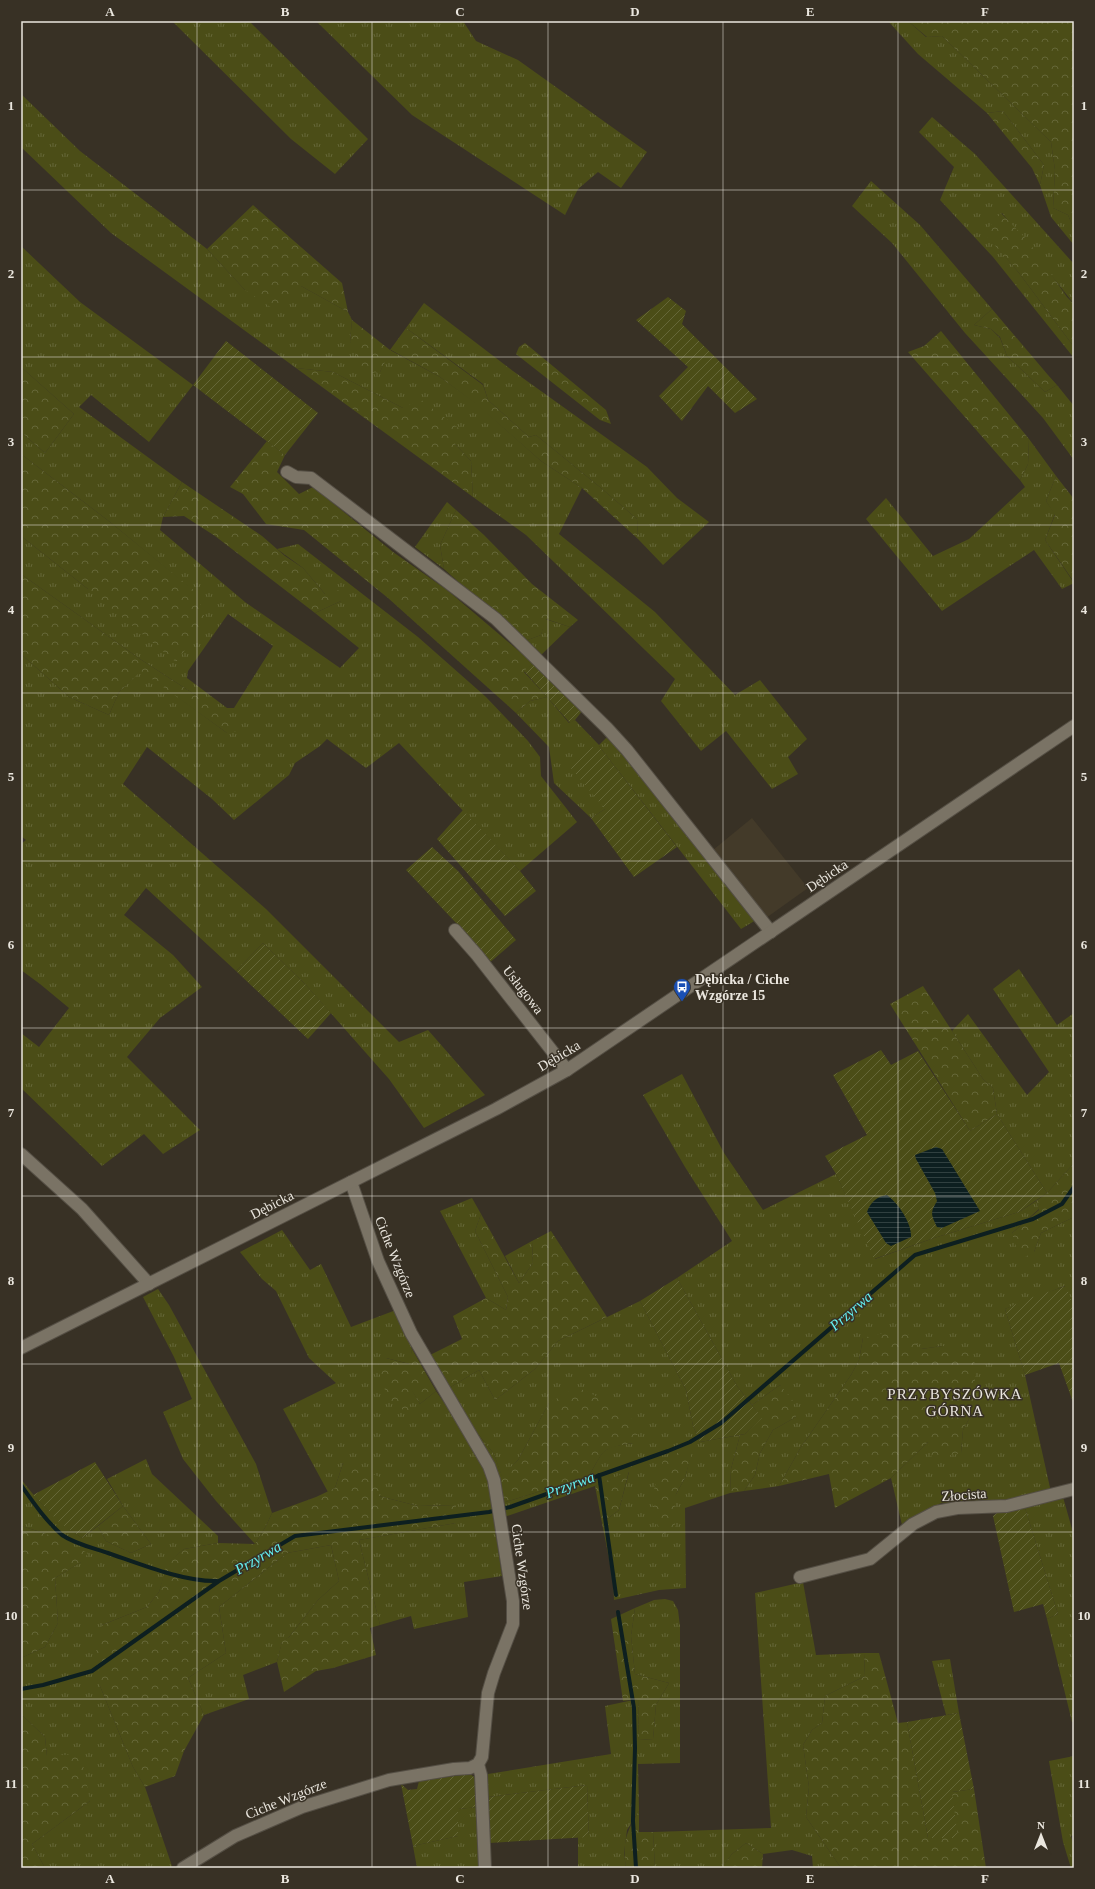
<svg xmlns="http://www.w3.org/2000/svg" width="1095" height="1889" font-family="'Times New Roman',serif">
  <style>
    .built { fill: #433a29 }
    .grass { fill: url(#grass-tufts); fill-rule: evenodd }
    .forest { fill: url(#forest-crowns) }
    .garden { fill: url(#garden-furrows) }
    .water { fill: url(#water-rules) }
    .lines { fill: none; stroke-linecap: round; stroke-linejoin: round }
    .stream { stroke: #0d1f20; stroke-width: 4 }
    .street-casing { stroke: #544e44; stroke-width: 14 }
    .secondary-casing { stroke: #544e44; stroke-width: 14 }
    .street { stroke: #7a7365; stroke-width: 12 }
    .secondary { stroke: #7a7365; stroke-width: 12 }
    .grid { fill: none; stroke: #eae6de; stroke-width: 1; stroke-opacity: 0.55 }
    .labels { text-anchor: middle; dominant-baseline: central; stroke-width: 3; stroke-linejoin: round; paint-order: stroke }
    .street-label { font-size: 14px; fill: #eae6de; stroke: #383125 }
    .poi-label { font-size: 14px; font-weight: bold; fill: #eae6de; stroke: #383125; text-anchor: start }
    .water-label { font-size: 15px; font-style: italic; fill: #64f0f2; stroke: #383125 }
    .neighbourhood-label { font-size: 15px; letter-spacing: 1px; fill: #eae6de; stroke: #383125 }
    .neatline { fill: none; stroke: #eae6de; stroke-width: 1.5 }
    .grid-label { font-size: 13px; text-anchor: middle; font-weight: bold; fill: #eae6de }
  </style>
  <defs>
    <pattern id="grass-tufts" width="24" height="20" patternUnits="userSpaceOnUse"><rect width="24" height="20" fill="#4b4d17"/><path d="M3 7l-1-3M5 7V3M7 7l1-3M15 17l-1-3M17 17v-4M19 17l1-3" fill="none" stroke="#656738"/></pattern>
    <pattern id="forest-crowns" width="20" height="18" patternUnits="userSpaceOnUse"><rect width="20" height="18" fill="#4b4d17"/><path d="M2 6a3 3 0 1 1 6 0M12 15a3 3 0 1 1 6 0" fill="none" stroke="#656738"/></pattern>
    <pattern id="garden-furrows" width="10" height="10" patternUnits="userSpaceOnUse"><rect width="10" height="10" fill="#4b4d17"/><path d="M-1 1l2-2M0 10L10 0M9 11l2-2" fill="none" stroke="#656738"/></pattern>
    <pattern id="water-rules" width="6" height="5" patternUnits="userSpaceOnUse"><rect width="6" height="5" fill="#0d1f20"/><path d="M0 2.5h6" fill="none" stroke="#304040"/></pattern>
  </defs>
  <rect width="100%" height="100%" fill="#383125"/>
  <path class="built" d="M752,818L808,888L766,918L713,850Z"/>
  <path class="grass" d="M172,21H249L368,139L335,174L291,139Z
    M316,21H463L476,41L518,60L647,152L621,188L598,172L578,189L565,215L412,115Z
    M888,21H908L926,37L942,36L1051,142L1055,170L1053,208L1068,215L1074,229V245L1051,217L1040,185L1044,165L1003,111L987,113L918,54Z
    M21,94L80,151L207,249L245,290L301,286L348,312L352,320L350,342L380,372L390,350L440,377L477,404L541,461L582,488L559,534L655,612L735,695L760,680L807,739L788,757L798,774L772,789L726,731L701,751L661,701L675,679L526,535L473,497L471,461L455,444L403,408L333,372L296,368L111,233L21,147Z
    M932,117L975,154L1074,264V304L1002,213L985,233L1019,273L1074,347V358L993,257L940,200L954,167L919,132Z
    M871,181L920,225L992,309L974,325L991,329L1000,338L1007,356L1045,392L1057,385L1074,406V460L1043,418L965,333L892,243L852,206Z
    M21,246L80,302L193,385L149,442L91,395L79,407L182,482L163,517L160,530L245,602L340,668L359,648L315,613L341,601L325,594L303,568L277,549L298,544L418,637L486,697L528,741L540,757L541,776L577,822L520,871L399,743L366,768L327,739L320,746L295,763L289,775L234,820L212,799L147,747L123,784L266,909L399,1042L428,1030L485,1095L424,1128L389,1079L305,984L263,943L236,971L146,888L124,915L173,955L202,987L160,1018L127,1057L200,1130L163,1154L144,1134L102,1166L21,1088V1033L39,1047L69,1008L40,984L21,970V844L26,840L21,836V654L69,697L109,715L119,692L141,670L227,733L197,696L140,659L21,574V536L88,589L195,592L110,522L21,454V432L45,453L74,414L21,367ZM228,614L273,646L234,708H227L187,678L188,671Z
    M424,303L513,371L647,467L677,498L709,522L663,565L638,539L637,519L601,488L536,435L529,437L488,400L483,384L406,328Z
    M1029,439L1056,476L1046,501L1055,514L1045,540L1074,583L1062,589L1034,550L942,611L866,519L886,498L933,556L969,539L1025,487L1020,480L1028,464Z
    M447,502L456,510L440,545L444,569L415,547Z
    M545,619L570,627L541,655L525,641L541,635Z
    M547,697L569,723L575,720L599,745L606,738L612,739L756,920L741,929L599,746L605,809L591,818L554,783L549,747L516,713L530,701Z
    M1019,969L1057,1025L1074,1013V1163L1047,1193L997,1114L993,1088L983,1079L952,1031L968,1014L1027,1095L1049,1072L993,989Z
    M682,1074L724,1153L763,1210L836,1174L875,1259L934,1238L1019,1212L1036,1201L1039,1209L1012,1233L1034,1252L1041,1233L1074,1217V1307L1065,1286L1005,1309L1025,1375L1051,1492L1000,1501L941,1503L902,1525L891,1478L928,1442L961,1453L963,1430L975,1408V1363L942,1346L921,1349L863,1338L859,1360L851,1375L801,1447L779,1486L744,1491L755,1475L760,1453L773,1430L796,1417L780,1385L752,1405L737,1386L677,1278L732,1241L685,1167L643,1095Z
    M472,1198L481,1214L475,1231L508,1297L506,1310L486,1298L440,1211Z
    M282,1230L310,1270L321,1264L351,1327L396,1310L412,1349L410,1364L386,1358L411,1388L420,1404L436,1391L475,1448L487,1474L502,1576L464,1582L468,1617L414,1629L411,1616L380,1625L359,1540L456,1523V1505L418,1506L379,1496L343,1463L335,1488L328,1492L283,1409L336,1383L309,1358L276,1291L262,1279L240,1252Z
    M532,1241L533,1263L519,1283L505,1256Z
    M158,1289L169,1305L256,1464L272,1513L266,1526L255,1544L216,1501L183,1459L163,1412L192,1399L174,1357L143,1297Z
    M640,1301L686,1390L693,1426L700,1442L740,1435L731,1469L730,1493L685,1508L686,1588L659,1590L614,1600L613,1579L602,1523L619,1510L629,1472L595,1486L507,1516L503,1515L502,1503L589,1476C605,1448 601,1448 633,1443L549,1403L518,1460L502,1477L494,1454L464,1416L449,1388L479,1370L495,1400L535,1369L558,1341ZM693,1446L685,1478L675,1496Z
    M146,1459L152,1474L218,1536V1543L184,1549L168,1563L159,1592L147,1607L102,1625L100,1686L133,1767L145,1787L172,1866L168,1868H45L32,1844L90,1801L47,1756L45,1737L21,1714V1658L45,1647L58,1623L55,1578L81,1562L44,1533L21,1526V1479C39,1503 57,1521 82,1538L98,1526L106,1541L131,1553L151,1544L123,1506L107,1479Z
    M1063,1497L1074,1536V1722H1072L1047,1619L1058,1614L1025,1508Z
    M331,1545L339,1581L318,1600L289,1637L282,1642L277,1662L243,1675L249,1699L204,1715L188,1678L226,1653L219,1607L287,1553Z
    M803,1582L816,1655L864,1653L865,1676L825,1696L822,1723L812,1730L803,1745L809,1787L806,1817L841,1868H813L812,1856L792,1850L763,1854L746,1843L732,1854L721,1868H655L653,1832L771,1828L755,1593Z
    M665,1599L673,1601L678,1610L680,1626V1763L638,1764L639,1811L627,1830L624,1853L626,1868H578V1837H589L587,1785L488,1797V1774L611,1754L605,1706L638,1699L639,1740L653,1739L656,1705L669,1683L635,1674L631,1636L635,1608L654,1600Z
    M950,1659L959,1713L946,1715L932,1661Z
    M1074,1756V1835L1071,1836L1074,1846V1868H1071L1063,1842L1049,1761Z
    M478,1807L482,1868H417L413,1846L458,1836V1809Z"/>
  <path class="forest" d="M908,21H1074V229L1068,215L1053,208L1055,170L1051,142L942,36L927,37Z
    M1003,111L1044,165L1040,185L1032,168L987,113Z
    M253,205L342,283L348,312L301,286L278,312L245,290L207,249Z
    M1001,213L1028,241L1067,297L1074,304V347L1019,273L984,233Z
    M992,309L1048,375L1057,385L1045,392L1007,356L1000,337L991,329L974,325Z
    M352,320L390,350L406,328L483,385L488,400L529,437L536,435L601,488L637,519L638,539L582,488L541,461L476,404L440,377L391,350L380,372L370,373L362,367L350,342Z
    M941,331L1029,439L1028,464L1020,480L908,352L924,346Z
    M525,343L606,410L611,424L600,420L516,354L519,347Z
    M21,367L74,414L45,453L21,432Z
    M296,368L333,372L403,408L420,399L461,430L455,444L471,461L473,497Z
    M267,441L285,455L277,472L299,494L313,487L393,552L447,590L533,663L524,672L547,697L530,701L516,713L388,598L304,530L266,524L243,494L230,487Z
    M21,454L110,522L196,592L206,622L176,662L88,589L21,536Z
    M1056,476L1074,499V582L1045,540L1055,515L1046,501Z
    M182,482L262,536L285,556L303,568L325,594L339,590L341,601L315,613L215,536L184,516L163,517Z
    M456,510L484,535L532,584L578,620L570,627L546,619L541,635L525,641L444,569L440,545Z
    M21,574L140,659L197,696L238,731L227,733L141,671L119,692L109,715L69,697L21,654Z
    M923,986L983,1079L993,1088L997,1114L970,1131L890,1004Z
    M1074,1163V1217L1041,1233L1034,1252L1020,1260L1012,1233L1039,1210L1036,1201L1047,1193Z
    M481,1214L519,1283L533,1263L532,1241L551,1231L607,1317L558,1341L535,1369L495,1400L479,1370L449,1388L428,1356L462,1339L453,1316L486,1298L506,1310L508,1297L475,1231Z
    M903,1328L921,1349L942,1346L966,1349L975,1363V1408L963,1430L961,1453L932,1459L928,1442L891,1478L835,1508L829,1474L779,1486L801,1447L851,1375L859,1360L863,1338Z
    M412,1349L436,1391L420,1404L411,1389L409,1413L389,1402L377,1366L386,1358L409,1364Z
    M780,1385L793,1401L796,1417L773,1430L760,1453L755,1475L744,1491L730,1493L731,1469L740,1435L745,1434L761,1418L752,1405Z
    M577,1387C601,1398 622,1409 641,1427L633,1443C601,1449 605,1448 589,1476L502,1503L486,1451L475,1430L494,1454L502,1476L518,1460L549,1403Z
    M694,1445L685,1478L675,1496V1527L660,1536L651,1499L663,1460Z
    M343,1463L380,1477L379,1496L418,1506L456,1505V1523L359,1540L380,1625L370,1628L376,1655L333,1668L316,1671L284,1692L277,1662L282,1641L289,1637L318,1600L339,1581L331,1545L287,1553L219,1607L226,1653L188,1678L204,1715L184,1751L175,1776L145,1787L133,1767L100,1686L96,1647L102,1625L147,1607L159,1592L167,1563L184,1549L218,1543L255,1544L266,1526L272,1513L316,1497L335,1488Z
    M629,1471L619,1510L602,1523L595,1486Z
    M123,1506L151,1544L131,1553L106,1541L98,1526Z
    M21,1526L44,1533L88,1553L83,1561L55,1578L58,1623L45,1647L21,1658Z
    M635,1608L631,1636L635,1674L669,1683L656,1705L653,1739L639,1740L638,1699L623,1701L611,1619Z
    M864,1653H879L898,1723L907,1722L928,1838L952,1792L974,1789L986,1868H841L806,1817L809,1787L803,1745L812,1730L822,1723L825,1696L865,1676Z
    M21,1714L45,1737L47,1756L81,1754L90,1801L32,1844L45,1868H21Z
    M639,1811V1832H653L655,1868H626C622,1843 626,1832 639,1811Z
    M746,1843L763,1854L762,1868H721L732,1854Z"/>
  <path class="garden" d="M668,297L686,311L682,324L757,399L735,413L708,386L682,421L659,396L688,367L636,320Z
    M226,341L318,413L285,455L193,385Z
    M533,663L583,710L575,720L570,723L524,671Z
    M599,746L677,847L634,877L591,818L605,809L570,767L588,748Z
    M463,810L520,871L536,891L505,916L437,839Z
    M432,847L458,871L516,940L488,964L457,924L406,870Z
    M263,943L305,984L331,1013L308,1039L236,971Z
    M881,1050L891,1065L918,1051L970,1131L997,1114L1047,1193L1019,1212L934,1238L874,1259L836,1174L825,1156L867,1135L833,1075Z
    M677,1278L737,1386L762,1418L745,1434L700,1442L693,1426L686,1390L640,1301Z
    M1066,1286L1074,1307V1405L1059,1363L1025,1375L1005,1309L1030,1298Z
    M95,1462L123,1506L82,1538L59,1522L33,1495Z
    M1025,1508L1058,1614L1047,1619L1043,1604L1014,1612L993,1516L997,1513Z
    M959,1713L974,1789L952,1792L958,1838H928L907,1722Z
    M470,1774L477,1779L478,1807L458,1809V1836L413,1846L401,1784L408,1790L417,1789L419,1781Z
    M587,1785L589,1837L489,1843L488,1797Z"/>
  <path class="water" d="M936,1147L942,1149L980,1211L942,1228L937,1227C931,1214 930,1213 937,1201L935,1193L916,1159L915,1155Z
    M887,1195C898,1203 912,1223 911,1237L891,1246L886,1243L867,1212C870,1203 877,1196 887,1195Z"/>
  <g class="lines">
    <path class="stream" d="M599,1475L616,1595
      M21,1485C33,1502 46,1521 62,1535C75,1544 93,1548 108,1553C140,1564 184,1582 217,1581
      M618,1612L634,1708L635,1748L633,1821L636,1868
      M21,1689L43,1685L92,1671L219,1581L295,1536L489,1512L510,1507L668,1451L690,1442L721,1423L915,1255L1033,1219L1062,1204L1074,1187"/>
    <defs>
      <path id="street" d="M287,472L296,477L311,478L496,619L607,728L627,750L771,932
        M455,930L477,955L567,1070
        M21,1154L82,1209L149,1284
        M800,1577L870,1559L913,1524L936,1512L957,1508L1007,1506L1074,1489
        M478,1764L481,1775L485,1868
        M183,1868L235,1836L302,1807L389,1780L454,1769L470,1768L478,1764L482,1757L488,1693L494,1673L513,1624V1601L494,1480L489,1466L411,1333L378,1261L351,1182"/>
      <path id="secondary" d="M21,1348L496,1109L567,1070L1074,726"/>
    </defs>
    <use href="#street" class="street-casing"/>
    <use href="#secondary" class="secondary-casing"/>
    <use href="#street" class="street"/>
    <use href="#secondary" class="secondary"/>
  </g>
  <path class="grid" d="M197,21V1868M372,21V1868M548,21V1868M723,21V1868M898,21V1868M21,190H1074M21,357H1074M21,525H1074M21,693H1074M21,861H1074M21,1028H1074M21,1196H1074M21,1364H1074M21,1532H1074M21,1699H1074"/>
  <defs>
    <symbol id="bus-pin" viewBox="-11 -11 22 30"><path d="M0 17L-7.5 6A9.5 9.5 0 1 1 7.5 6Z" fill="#1a4fb4" stroke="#383125"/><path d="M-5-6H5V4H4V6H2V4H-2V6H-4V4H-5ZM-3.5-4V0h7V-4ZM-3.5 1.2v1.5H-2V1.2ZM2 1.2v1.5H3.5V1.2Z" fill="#fff"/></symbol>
  </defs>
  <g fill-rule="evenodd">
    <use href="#bus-pin" x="672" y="977" width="20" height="27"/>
  </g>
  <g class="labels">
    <g class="street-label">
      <text transform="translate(827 876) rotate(-34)">Dębicka</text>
      <text transform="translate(523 990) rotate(52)">Usługowa</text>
      <text transform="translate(559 1056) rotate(-31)">Dębicka</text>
      <text transform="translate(272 1205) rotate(-27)">Dębicka</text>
      <text transform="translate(395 1257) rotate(68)">Ciche Wzgórze</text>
      <text transform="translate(964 1495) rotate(-4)">Złocista</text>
      <text transform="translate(522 1567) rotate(82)">Ciche Wzgórze</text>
      <text transform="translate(286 1799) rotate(-22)">Ciche Wzgórze</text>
    </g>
    <g class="poi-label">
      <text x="695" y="979">Dębicka / Ciche<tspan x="695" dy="16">Wzgórze 15</tspan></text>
    </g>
    <g class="water-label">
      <text transform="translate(851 1311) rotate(-41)">Przyrwa</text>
      <text transform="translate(570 1485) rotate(-20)">Przyrwa</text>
      <text transform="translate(258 1558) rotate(-30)">Przyrwa</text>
    </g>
    <g class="neighbourhood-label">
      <text x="955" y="1394">PRZYBYSZÓWKA<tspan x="955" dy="17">GÓRNA</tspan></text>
    </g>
  </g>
  <rect width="1095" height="1889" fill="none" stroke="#383125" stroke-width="44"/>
  <g transform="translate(1041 1835)" stroke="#383125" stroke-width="3" paint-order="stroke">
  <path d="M0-3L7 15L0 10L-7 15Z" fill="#eae6de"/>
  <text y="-6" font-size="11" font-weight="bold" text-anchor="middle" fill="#eae6de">N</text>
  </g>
  <rect x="22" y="22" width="1051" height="1845" class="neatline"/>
  <g class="grid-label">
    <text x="110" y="16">A</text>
    <text x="285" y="16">B</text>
    <text x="460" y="16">C</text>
    <text x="635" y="16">D</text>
    <text x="810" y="16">E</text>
    <text x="985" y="16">F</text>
    <text x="11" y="110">1</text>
    <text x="1084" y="110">1</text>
    <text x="11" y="278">2</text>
    <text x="1084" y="278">2</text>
    <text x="11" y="446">3</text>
    <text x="1084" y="446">3</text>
    <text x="11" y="614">4</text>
    <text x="1084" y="614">4</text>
    <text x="11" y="781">5</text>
    <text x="1084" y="781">5</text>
    <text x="11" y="949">6</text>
    <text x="1084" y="949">6</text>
    <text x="11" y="1117">7</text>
    <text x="1084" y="1117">7</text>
    <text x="11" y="1285">8</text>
    <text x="1084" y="1285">8</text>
    <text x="11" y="1452">9</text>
    <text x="1084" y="1452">9</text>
    <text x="11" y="1620">10</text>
    <text x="1084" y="1620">10</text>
    <text x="11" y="1788">11</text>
    <text x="1084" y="1788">11</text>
    <text x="110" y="1883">A</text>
    <text x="285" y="1883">B</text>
    <text x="460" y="1883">C</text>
    <text x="635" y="1883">D</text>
    <text x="810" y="1883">E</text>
    <text x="985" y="1883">F</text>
  </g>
</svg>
